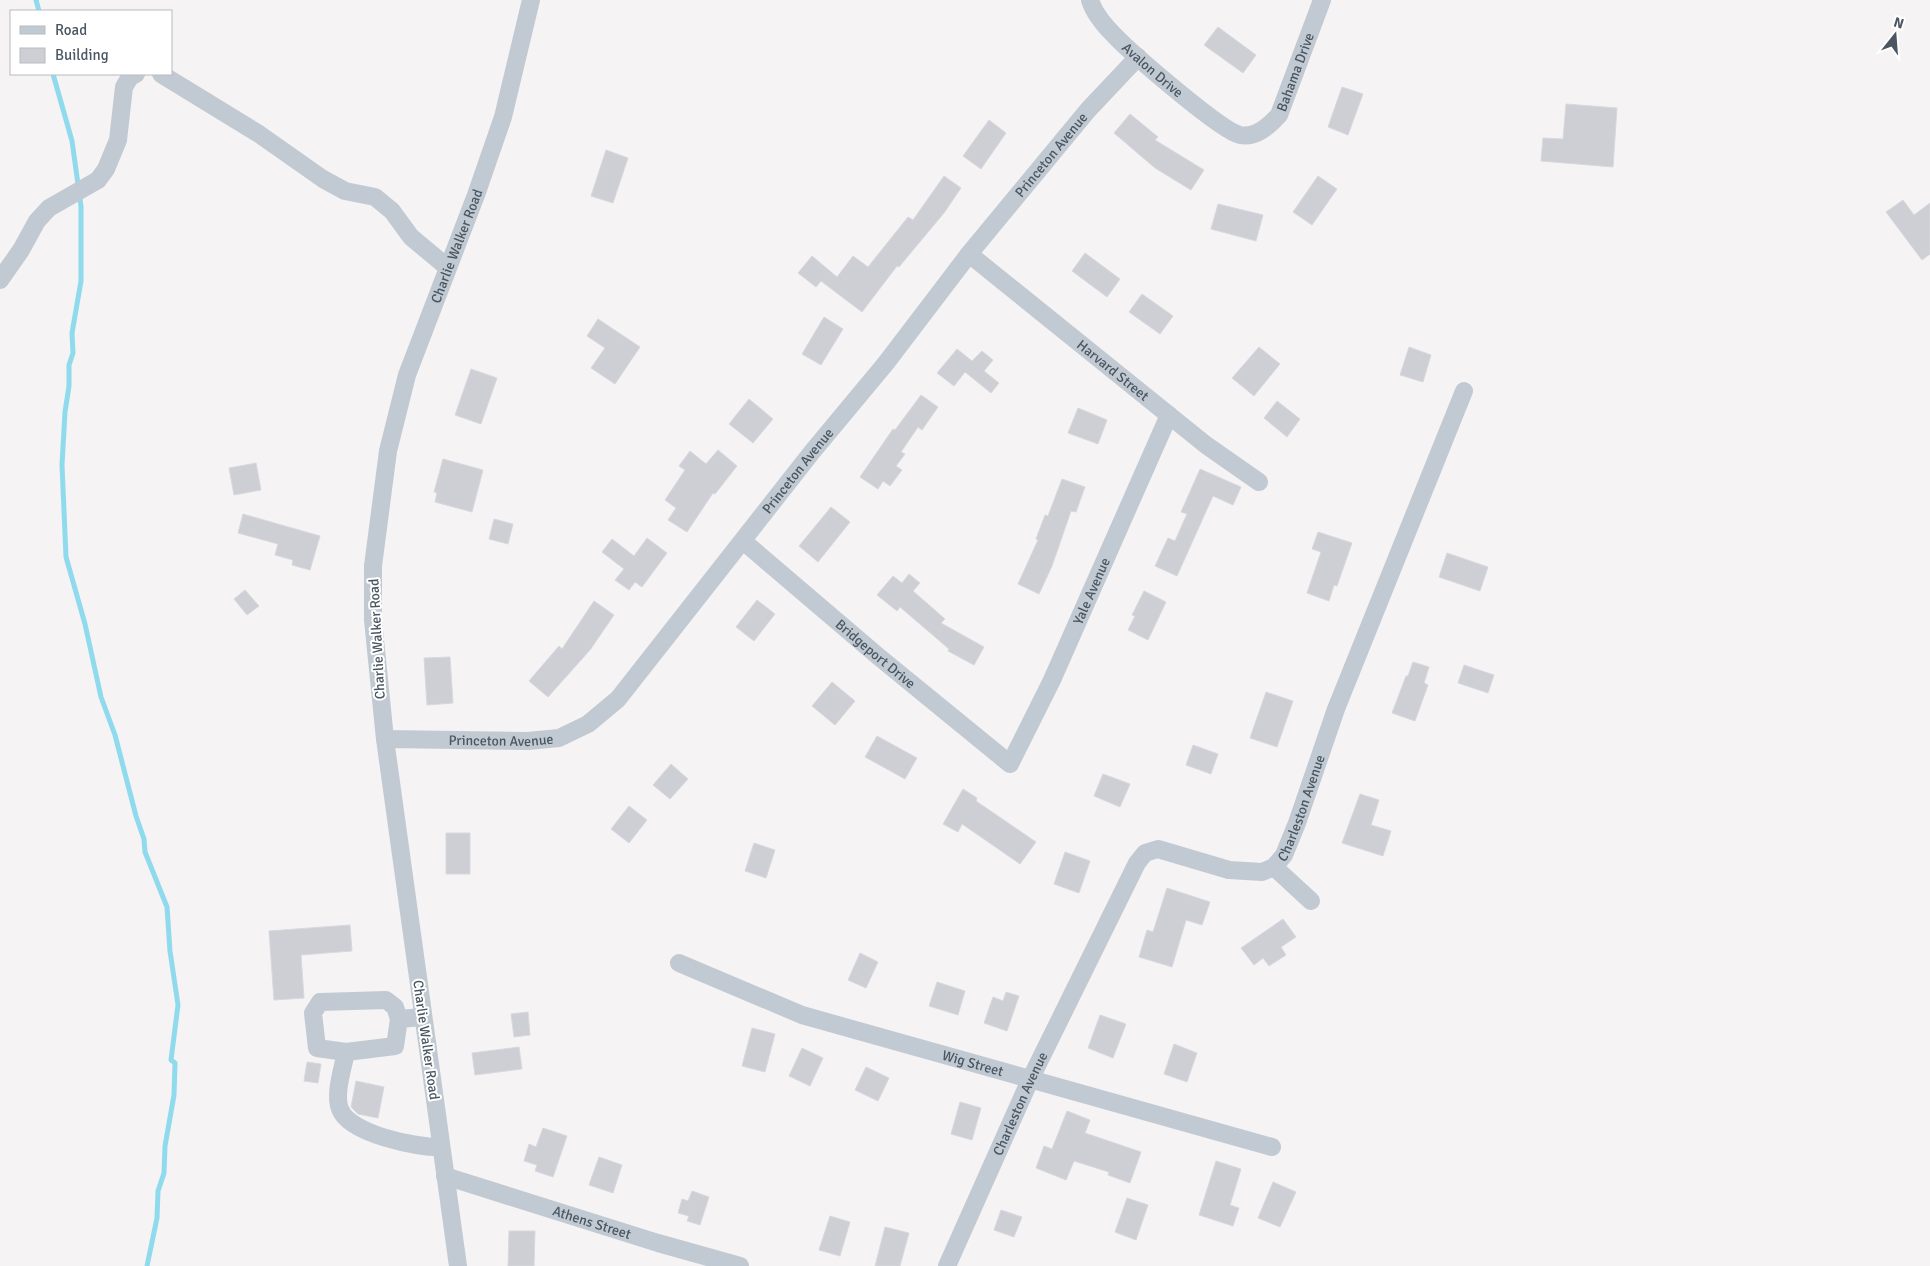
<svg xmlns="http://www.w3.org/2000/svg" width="1930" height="1266" font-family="Signika,sans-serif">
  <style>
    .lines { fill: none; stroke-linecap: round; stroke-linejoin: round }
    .stream { stroke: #90daee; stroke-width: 5 }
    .building { fill: #cdcfd5; stroke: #d7d9de }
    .minor { stroke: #c1cad2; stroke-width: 18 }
    .labels { text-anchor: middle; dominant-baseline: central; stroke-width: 4; stroke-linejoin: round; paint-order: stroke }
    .street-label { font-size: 14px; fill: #4a5661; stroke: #fff }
  </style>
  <rect width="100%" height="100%" fill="#f5f3f3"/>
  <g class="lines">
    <path class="stream" d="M36,0L39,11
      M53,74L72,141L81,206V281L72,333L73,353L69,365V386L65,412L62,465L66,557L85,624L101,697L115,735L136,816L144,839L145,852L167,907L170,951L178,1005L171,1060L175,1063L174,1095L165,1146L164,1173L158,1191L157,1218L147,1266"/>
  </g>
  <path class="building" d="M1218,27L1256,55L1243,73L1204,45Z
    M1342,87L1363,94L1348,135L1328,127Z
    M1566,104L1617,108L1613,167L1541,161L1543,138L1563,139Z
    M1130,114L1158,137L1155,140L1204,170L1191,190L1155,168L1114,133Z
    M989,120L1006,133L981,169L963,156Z
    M606,150L628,158L613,203L591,196Z
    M944,176L961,188L944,213L899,267L897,266L862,312L821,281L816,287L798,273L812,256L837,277L853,256L868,267L908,217L913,220Z
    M1318,176L1337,189L1312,225L1293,212Z
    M1903,200L1914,215L1930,203V254L1922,260L1886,212Z
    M1218,204L1263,215L1256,241L1211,229Z
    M1085,253L1120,279L1107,297L1072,271Z
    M1142,294L1173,316L1160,334L1129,312Z
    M824,317L843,329L821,365L802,354Z
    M598,319L640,347L615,384L591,368L605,348L587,336Z
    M1259,347L1280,364L1254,396L1232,378Z
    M1409,347L1431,355L1423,382L1400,375Z
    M957,349L972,361L982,351L993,360L984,371L999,383L991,393L965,372L954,386L937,373Z
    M471,369L497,378L481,424L455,415Z
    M921,395L938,407L922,430L918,427L901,452L905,454L896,466L902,470L890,486L883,481L878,489L860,477L893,429L895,430Z
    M749,399L773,419L753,443L729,424Z
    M1277,401L1300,419L1287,437L1264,418Z
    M1078,408L1107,420L1098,444L1068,433Z
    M718,450L737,466L715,494L713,493L687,532L668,520L676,508L665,500L685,470L679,466L690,451L706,464Z
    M443,459L483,470L472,512L435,502L437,493L434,492Z
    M256,463L261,490L234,495L229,468Z
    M1200,469L1241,487L1233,505L1213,496L1177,576L1155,566L1168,538L1175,541L1187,514L1181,512Z
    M1062,479L1085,487L1076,512L1071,511L1052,566L1039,594L1018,584L1038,540L1036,539L1045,515L1048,516Z
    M831,507L850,522L818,562L799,546Z
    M243,514L320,536L310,570L292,565L293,560L275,555L278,544L238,533Z
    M494,519L513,524L508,544L489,539Z
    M1318,532L1352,543L1337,586L1334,585L1329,601L1307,593L1321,552L1312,549Z
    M647,538L667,553L642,587L635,582L629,590L615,580L624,569L602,552L612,539L634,556Z
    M1447,553L1488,567L1480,591L1439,577Z
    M909,574L920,583L913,591L945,619L941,623L984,647L974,665L948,651L949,649L900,607L897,611L877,595L893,576L902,583Z
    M245,590L259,606L247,615L234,599Z
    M1144,591L1166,602L1148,640L1128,630L1135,616L1132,615Z
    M757,600L775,614L754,641L736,627Z
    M594,601L614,615L590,650L548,697L529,681L559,646L562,649Z
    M450,657L453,703L427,705L424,658Z
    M1413,662L1429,667L1424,683L1428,685L1415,721L1392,713L1406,676H1408Z
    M1464,665L1494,675L1488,693L1458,683Z
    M832,682L855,701L835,725L812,706Z
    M1266,692L1293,701L1277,747L1250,738Z
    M877,736L917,758L905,779L865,757Z
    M1193,745L1218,754L1211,774L1186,765Z
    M671,764L688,779L670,799L653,785Z
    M1103,774L1130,784L1120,807L1094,796Z
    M963,789L977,798L976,801L1036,842L1020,864L962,824L958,832L943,824Z
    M1360,794L1379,800L1371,825L1391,831L1383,856L1342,843Z
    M629,806L647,820L629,843L611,829Z
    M446,833H470V874H446Z
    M754,843L775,850L766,878L745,871Z
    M1065,852L1090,861L1079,893L1054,884Z
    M1167,888L1210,902L1202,925L1186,920L1172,967L1139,957L1147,930L1153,932Z
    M1283,919L1296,937L1281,947L1286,955L1269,966L1263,958L1254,965L1241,948Z
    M350,925L352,951L301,955L304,998L274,1000L269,931Z
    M860,953L878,962L866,988L848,980Z
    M937,982L965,991L958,1015L929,1006Z
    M1006,992L1019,996L1007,1031L984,1023L993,997L1003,1001Z
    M528,1012L530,1035L514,1037L511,1014Z
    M1100,1015L1126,1024L1113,1058L1088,1048Z
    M752,1028L775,1034L765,1072L742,1066Z
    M1174,1044L1197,1053L1187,1082L1164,1074Z
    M519,1047L522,1069L475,1075L472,1053Z
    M802,1048L823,1058L810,1086L789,1076Z
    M307,1062L321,1064L318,1083L304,1081Z
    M866,1067L889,1078L878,1101L855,1090Z
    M356,1081L384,1087L378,1118L358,1114L351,1107Z
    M960,1102L981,1108L972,1140L951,1134Z
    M1067,1111L1090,1120L1085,1133L1141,1152L1130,1183L1108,1175L1109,1172L1074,1161L1066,1180L1036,1168L1044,1146L1052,1149Z
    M543,1128L567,1136L553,1177L535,1171L537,1165L524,1161L529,1144L536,1147Z
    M599,1157L622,1165L613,1193L589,1185Z
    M1216,1161L1241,1169L1230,1205L1239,1208L1233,1226L1199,1215Z
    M1273,1182L1296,1192L1280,1227L1258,1218Z
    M692,1191L709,1197L700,1225L687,1221L689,1216L678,1213L682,1199L688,1201Z
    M1127,1198L1148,1205L1136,1240L1115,1232Z
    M1001,1210L1022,1217L1014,1237L994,1230Z
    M830,1216L850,1222L840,1256L819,1250Z
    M885,1227L909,1233L900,1266H875Z
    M509,1231H535L534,1266H508Z"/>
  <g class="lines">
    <g class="minor">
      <path id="s1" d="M1090,0C1094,13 1104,25 1114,35C1131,53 1221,131 1240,135C1256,138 1269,126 1279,115L1322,0"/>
      <path d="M161,74L259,134L323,179L345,191L375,197L392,211L411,237L447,267"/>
      <path id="s2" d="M969,254L1206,445L1259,482"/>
      <path d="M0,280L21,250L37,221L49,208L98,180L106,169L118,140L124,87L130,77L136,74"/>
      <path id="s3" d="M743,541L879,657L1010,764L1052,680L1169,415"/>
      <path id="s4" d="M385,739L528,741L559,738L588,724L618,699L812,452L886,363L969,254L1088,110L1138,57"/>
      <path d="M1274,867L1311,901"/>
      <path id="s5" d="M679,963L802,1015L1272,1147"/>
      <path d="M399,1019L395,1046L346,1052L317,1048L313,1013L320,1002L386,1000L395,1007L399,1019L423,1017"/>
      <path d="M346,1052C343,1068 334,1094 340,1109C349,1134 418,1148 441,1147"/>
      <path id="s6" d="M445,1176L658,1243L740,1266"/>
      <path id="s7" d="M458,1266L385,739L373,620V566L388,451L407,375L476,195L503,117L531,0"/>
      <path id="s8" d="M947,1266L1030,1080L1137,863L1145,853L1158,849L1229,870L1262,872L1274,867L1284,855L1297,823L1336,709L1464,391"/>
    </g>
  </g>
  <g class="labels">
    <g class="street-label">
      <text stroke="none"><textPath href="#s1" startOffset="95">Avalon Drive</textPath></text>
      <text stroke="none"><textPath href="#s1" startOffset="296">Bahama Drive</textPath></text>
      <text stroke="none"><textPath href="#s4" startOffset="941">Princeton Avenue</textPath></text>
      <text stroke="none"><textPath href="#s7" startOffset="1038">Charlie Walker Road</textPath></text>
      <text stroke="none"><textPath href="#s2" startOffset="185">Harvard Street</textPath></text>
      <text stroke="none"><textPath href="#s4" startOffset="536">Princeton Avenue</textPath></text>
      <text stroke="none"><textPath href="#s3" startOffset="539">Yale Avenue</textPath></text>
      <text transform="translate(377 639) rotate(-93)">Charlie Walker Road</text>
      <text stroke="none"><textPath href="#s3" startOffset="174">Bridgeport Drive</textPath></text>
      <text stroke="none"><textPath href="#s4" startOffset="116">Princeton Avenue</textPath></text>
      <text stroke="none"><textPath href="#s8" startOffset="658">Charleston Avenue</textPath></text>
      <text transform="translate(426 1040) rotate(82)">Charlie Walker Road</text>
      <text stroke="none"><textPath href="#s5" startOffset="311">Wig Street</textPath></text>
      <text stroke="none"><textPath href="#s8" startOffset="178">Charleston Avenue</textPath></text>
      <text stroke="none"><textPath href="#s6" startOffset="154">Athens Street</textPath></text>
    </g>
  </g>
  <rect x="10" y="10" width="162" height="65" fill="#ffffff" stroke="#b7bbc0"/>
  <rect x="20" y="26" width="25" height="8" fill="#c1cad2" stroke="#b7bbc0"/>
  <text x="55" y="35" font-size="15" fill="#4a5661">Road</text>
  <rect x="20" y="48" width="25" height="15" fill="#cdcfd5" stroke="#b7bbc0"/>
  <text x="55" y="60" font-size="15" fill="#4a5661">Building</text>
  <g transform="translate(1895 35) rotate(17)" stroke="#ffffff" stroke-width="4" paint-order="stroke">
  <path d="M0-4L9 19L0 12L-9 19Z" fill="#4a5661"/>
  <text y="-8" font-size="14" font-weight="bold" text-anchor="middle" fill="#4a5661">N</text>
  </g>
</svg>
